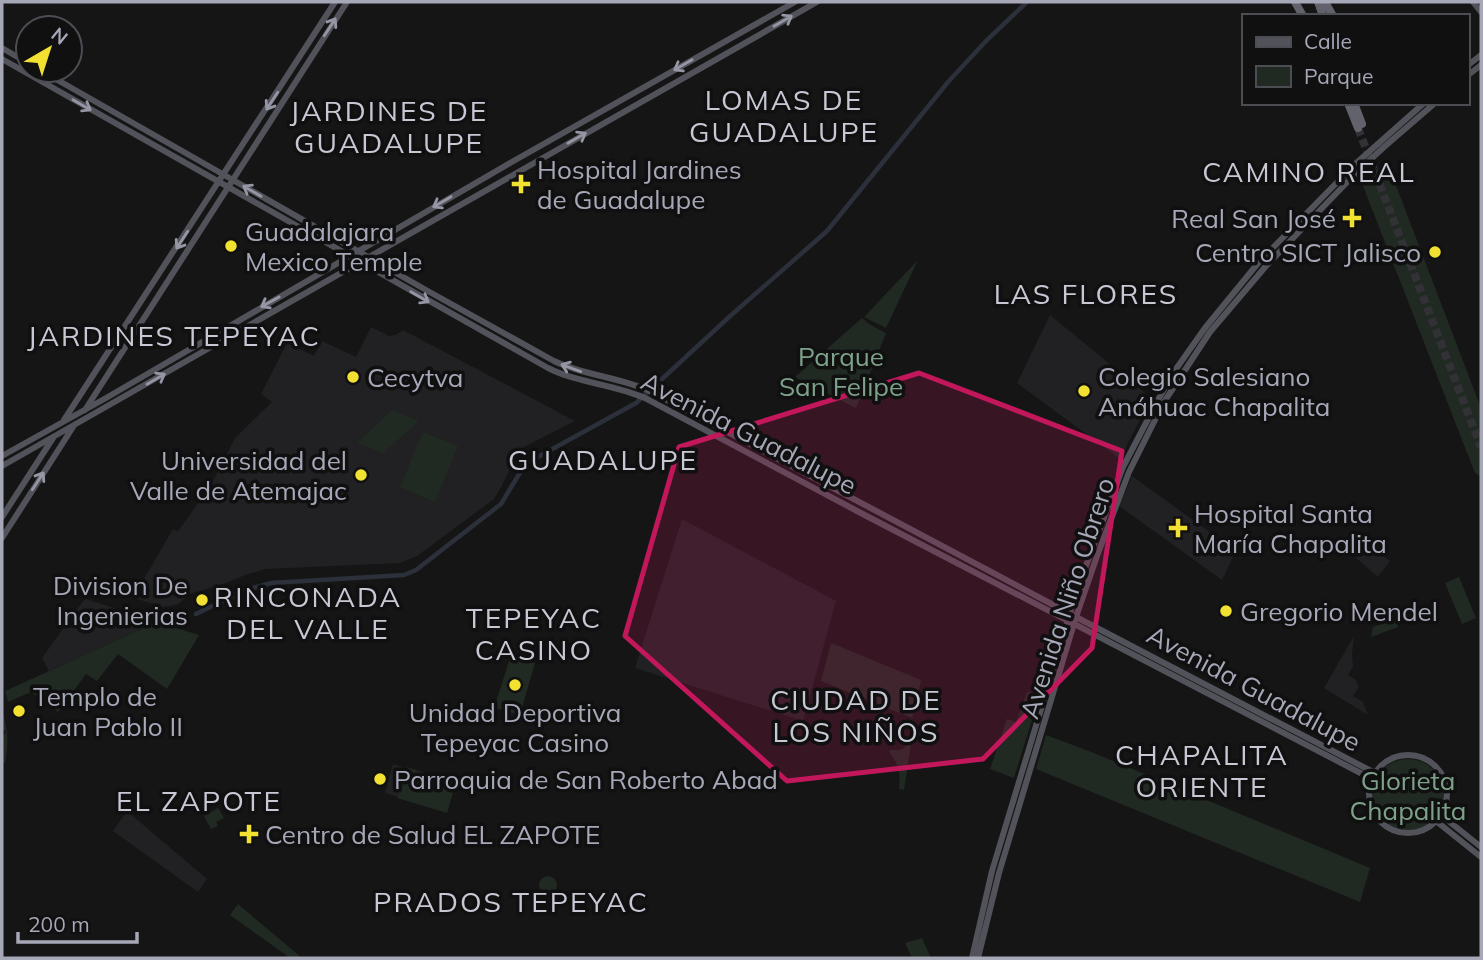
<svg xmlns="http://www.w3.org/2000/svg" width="1483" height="960" font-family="Mulish,sans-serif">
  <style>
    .built { fill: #212123 }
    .green { fill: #212923 }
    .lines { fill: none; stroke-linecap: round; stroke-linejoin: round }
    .canal { stroke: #2b303a; stroke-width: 4.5 }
    .highway-tunnel { stroke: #323236; stroke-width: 8; stroke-dasharray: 8 4; stroke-linecap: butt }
    .major { stroke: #52525a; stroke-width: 6 }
    .highway { stroke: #62626c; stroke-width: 8 }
    .oneway { stroke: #9596a4 }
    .marked { fill: #c2185b; fill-opacity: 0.2; stroke: #c2185b; stroke-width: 5; stroke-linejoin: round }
    .poi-dot { fill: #f2e131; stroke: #101011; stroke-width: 2.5 }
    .labels { text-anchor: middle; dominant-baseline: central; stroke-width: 7; stroke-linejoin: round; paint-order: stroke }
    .poi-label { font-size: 26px; fill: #a6a7b7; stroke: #101011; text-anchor: start }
    .park-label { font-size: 26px; fill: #7da289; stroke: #101011 }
    .street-label { font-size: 26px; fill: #a6a7b7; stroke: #101011 }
    .neighbourhood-label { font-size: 28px; letter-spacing: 2px; fill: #c7c8d3; stroke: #101011 }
  </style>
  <rect width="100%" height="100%" fill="#151516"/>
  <path class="built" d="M1050,315L1151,398L1120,459L1017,383Z
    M371,327L389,336L396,335L403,330L575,421L520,449L500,489L494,499L417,556L400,563L265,569L248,574L221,585L192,593L178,604L171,606L163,607L137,599L141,584L173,529L178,531L210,487L235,438L272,402L261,394L287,343L314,356L322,341L356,357Z
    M1132,476L1236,551L1222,580L1119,506Z
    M682,519L836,601L803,721L635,668Z
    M1368,543L1390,561L1378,577L1356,558Z
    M86,599L157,622L49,671L42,658L83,601Z
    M1354,636L1352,654L1353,667L1348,675L1356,680L1359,687L1353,696L1363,702L1368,715L1324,688Z
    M393,764L406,768L398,797L385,793Z
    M127,811L207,879L198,892L113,831Z"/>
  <path class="green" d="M1378,168L1384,169L1392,175L1481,408V477L1475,473L1473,468L1363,186C1364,176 1369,172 1378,168Z
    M918,260L886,328L864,317Z
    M862,318L869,324L886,333L856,408L795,377Z
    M392,410L419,421L383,453L357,443Z
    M423,432L458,446L435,502L400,487Z
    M1459,577L1476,618L1462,624L1445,583Z
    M1395,619L1398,627L1371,637L1373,627Z
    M157,622L199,635L167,689L118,654L97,681L86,674L58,712L31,692L8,702L5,691Z
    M831,643L921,680L912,718L821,681Z
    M511,655L523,661L535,663L520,715L494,708Z
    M1027,692L1040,694L1014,778L990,769L1007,719L1016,722Z
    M2,709C8,730 9,742 5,763L2,761V737L6,732L2,729Z
    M1046,735L1089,751L1370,868L1360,902L1036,769Z
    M909,743L911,744L904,790L899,789C901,774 899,764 889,752L890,750H901Z
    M1372 795a36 36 0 1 1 72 0a36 36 0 1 1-72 0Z
    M407,767L456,783L447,813L397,798Z
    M218,808L224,818L216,822L218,826L211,829L204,816Z
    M539 885a9 9 0 1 1 18 0a9 9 0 1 1-18 0Z
    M238,904L302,958H290L230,915Z
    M922,938L931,958H912L905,943Z"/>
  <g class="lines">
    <path class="canal" d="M196,614L243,591L271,583L404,575L416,570L501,504L521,471L527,463L636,403L728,318L827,231L948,82L986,41L1027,2"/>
    <path class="highway-tunnel" d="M1358,128L1481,447"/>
    <path class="major" d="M1473,2L1481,12
      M2,48L28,63
      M2,59L548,368C580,384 615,384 647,399L857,511L1372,779
      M1467,66L1481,55
      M40,70L426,290L554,361C585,376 621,377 652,392L1076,617L1375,773
      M1467,76L1481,65
      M85,410L347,2
      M64,420L335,2
      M2,456L106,398L510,163L795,2
      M2,466L817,2
      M2,517L53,438
      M2,538L73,427
      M1369 794a39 39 0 1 1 78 0a39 39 0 1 1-78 0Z
      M1441,815L1481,847
      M1436,821L1481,857
      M972,958L992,871L1078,587L1123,467L1159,398L1176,369L1205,328L1259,262L1353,166L1424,103
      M978,958L999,873L1076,617L1097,556L1129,472L1164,402L1210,332L1266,266L1356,173L1384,147L1435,103"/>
    <path class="highway" d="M1295,2L1303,16
      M1318,2L1323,16
      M1325,2L1333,16
      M1348,103L1358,128
      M1354,103L1362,124"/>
  </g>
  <defs><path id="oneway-shaft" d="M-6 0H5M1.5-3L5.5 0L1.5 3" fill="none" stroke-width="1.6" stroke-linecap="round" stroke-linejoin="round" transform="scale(1.75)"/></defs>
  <g class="oneway">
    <use href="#oneway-shaft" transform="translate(783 21) rotate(-30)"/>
    <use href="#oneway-shaft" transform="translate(330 27) rotate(-57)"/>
    <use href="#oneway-shaft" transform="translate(683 65) rotate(150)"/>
    <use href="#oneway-shaft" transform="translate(272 101) rotate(123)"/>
    <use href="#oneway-shaft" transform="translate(82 105) rotate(30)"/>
    <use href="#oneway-shaft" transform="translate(577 138) rotate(-30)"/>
    <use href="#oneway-shaft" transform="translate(252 191) rotate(-150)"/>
    <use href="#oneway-shaft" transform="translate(442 202) rotate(150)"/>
    <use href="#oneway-shaft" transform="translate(182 240) rotate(123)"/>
    <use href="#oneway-shaft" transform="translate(420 297) rotate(30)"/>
    <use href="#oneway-shaft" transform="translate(270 302) rotate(151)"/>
    <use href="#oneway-shaft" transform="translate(571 368) rotate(-160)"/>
    <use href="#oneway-shaft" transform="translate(156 379) rotate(-30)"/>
    <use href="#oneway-shaft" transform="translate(38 481) rotate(-57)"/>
  </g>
  <path class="marked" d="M919,373L1122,451L1092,648L983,759L787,781L625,636L679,447Z"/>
  <g class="poi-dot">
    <path d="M517.5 173.5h7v7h7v7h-7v7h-7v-7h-7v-7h7z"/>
    <path d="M1348.5 207.5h7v7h7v7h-7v7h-7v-7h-7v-7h7z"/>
    <circle cx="231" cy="246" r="7"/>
    <circle cx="1435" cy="252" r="7"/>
    <circle cx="353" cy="377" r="7"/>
    <circle cx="1084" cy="391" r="7"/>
    <circle cx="361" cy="475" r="7"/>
    <path d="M1174.5 517.5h7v7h7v7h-7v7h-7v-7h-7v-7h7z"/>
    <circle cx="202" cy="600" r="7"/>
    <circle cx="1226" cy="611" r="7"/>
    <circle cx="515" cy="685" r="7"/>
    <circle cx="19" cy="711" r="7"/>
    <circle cx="380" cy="779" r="7"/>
    <path d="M245.5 823.5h7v7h7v7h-7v7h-7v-7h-7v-7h7z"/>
  </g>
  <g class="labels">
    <g class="poi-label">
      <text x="537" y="169">Hospital Jardines<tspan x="537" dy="30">de Guadalupe</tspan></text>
      <text x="1336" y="218" text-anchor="end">Real San José</text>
      <text x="245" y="231">Guadalajara<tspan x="245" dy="30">Mexico Temple</tspan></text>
      <text x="1421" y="252" text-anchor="end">Centro SICT Jalisco</text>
      <text x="1098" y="376">Colegio Salesiano<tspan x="1098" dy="30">Anáhuac Chapalita</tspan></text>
      <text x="367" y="377">Cecytva</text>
      <text x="347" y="460" text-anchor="end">Universidad del<tspan x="347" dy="30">Valle de Atemajac</tspan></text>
      <text x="1194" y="513">Hospital Santa<tspan x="1194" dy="30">María Chapalita</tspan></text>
      <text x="188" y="585" text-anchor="end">Division De<tspan x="188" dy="30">Ingenierias</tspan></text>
      <text x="1240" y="611">Gregorio Mendel</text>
      <text x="33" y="696">Templo de<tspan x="33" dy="30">Juan Pablo II</tspan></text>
      <text x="515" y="712" text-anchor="middle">Unidad Deportiva<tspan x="515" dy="30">Tepeyac Casino</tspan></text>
      <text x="394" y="779">Parroquia de San Roberto Abad</text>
      <text x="265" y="834">Centro de Salud EL ZAPOTE</text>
    </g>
    <g class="park-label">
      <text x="841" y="356">Parque<tspan x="841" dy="30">San Felipe</tspan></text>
      <text x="1408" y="780">Glorieta<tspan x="1408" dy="30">Chapalita</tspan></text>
    </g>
    <g class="street-label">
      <text transform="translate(749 433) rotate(27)">Avenida Guadalupe</text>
      <text transform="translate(1067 598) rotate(-72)">Avenida Niño Obrero</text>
      <text transform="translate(1254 688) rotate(28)">Avenida Guadalupe</text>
    </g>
    <g class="neighbourhood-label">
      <text x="784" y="99">LOMAS DE<tspan x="784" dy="32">GUADALUPE</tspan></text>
      <text x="389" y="110">JARDINES DE<tspan x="389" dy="32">GUADALUPE</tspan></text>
      <text x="1309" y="171">CAMINO REAL</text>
      <text x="1086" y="293">LAS FLORES</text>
      <text x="174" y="335">JARDINES TEPEYAC</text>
      <text x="603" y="459">GUADALUPE</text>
      <text x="308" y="596">RINCONADA<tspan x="308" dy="32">DEL VALLE</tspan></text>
      <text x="534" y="617">TEPEYAC<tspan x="534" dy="32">CASINO</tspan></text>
      <text x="856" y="699">CIUDAD DE<tspan x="856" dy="32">LOS NIÑOS</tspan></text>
      <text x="1202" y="754">CHAPALITA<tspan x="1202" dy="32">ORIENTE</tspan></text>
      <text x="199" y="800">EL ZAPOTE</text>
      <text x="511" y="901">PRADOS TEPEYAC</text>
    </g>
  </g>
  <rect width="1483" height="960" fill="none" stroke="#a6a7b7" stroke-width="7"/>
  <rect x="1242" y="14" width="228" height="91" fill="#101011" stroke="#4c4c53" stroke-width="2"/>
  <rect x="1256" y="37" width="35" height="10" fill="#52525a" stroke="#4c4c53" stroke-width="2"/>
  <text x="1304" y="49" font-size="21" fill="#a6a7b7">Calle</text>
  <rect x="1256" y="66" width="35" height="21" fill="#212923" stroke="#4c4c53" stroke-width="2"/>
  <text x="1304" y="84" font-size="21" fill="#a6a7b7">Parque</text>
  <g transform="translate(49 49) rotate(39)"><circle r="33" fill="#101011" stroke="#4c4c53" stroke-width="2"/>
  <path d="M0-5L12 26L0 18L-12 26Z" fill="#f2e131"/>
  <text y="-10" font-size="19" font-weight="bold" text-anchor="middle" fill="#a6a7b7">N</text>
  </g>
  <path d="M18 932v10h119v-10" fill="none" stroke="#a6a7b7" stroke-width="3.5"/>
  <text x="28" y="932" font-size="21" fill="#a6a7b7" stroke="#101011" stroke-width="5" paint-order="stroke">200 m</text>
</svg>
